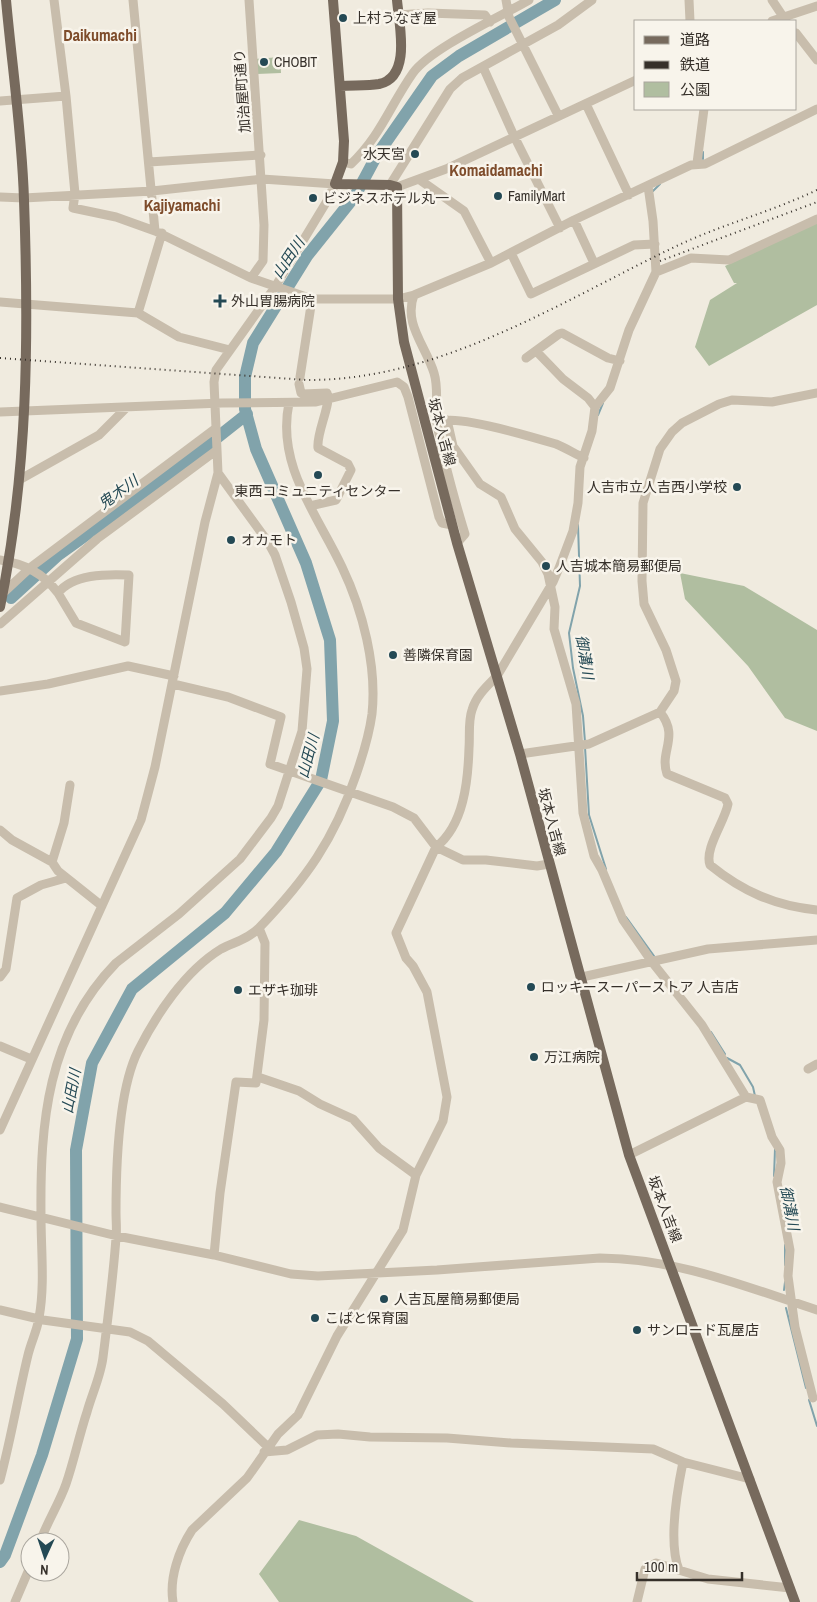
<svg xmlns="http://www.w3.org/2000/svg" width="817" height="1602" font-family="'Archivo Narrow','Noto Sans JP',sans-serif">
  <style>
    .green { fill: #b0bea0 }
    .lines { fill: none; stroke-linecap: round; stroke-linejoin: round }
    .stream { stroke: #81a3ab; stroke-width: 2 }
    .river { stroke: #81a3ab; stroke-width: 12 }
    .minor { stroke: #c8bdac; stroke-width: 9 }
    .major { stroke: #776a5d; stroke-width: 10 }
    .rail { stroke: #36302a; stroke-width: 2; stroke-dasharray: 1 4; stroke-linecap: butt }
    .poi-dot { fill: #244954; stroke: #f8f4eb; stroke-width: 2 }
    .labels { text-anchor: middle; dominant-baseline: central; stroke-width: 5; stroke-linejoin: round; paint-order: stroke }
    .poi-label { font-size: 14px; fill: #36302a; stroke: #f8f4eb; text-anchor: start }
    .street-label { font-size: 14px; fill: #36302a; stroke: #f8f4eb }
    .water-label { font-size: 15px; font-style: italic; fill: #244954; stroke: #f8f4eb }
    .quarter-label { font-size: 16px; font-weight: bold; fill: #7e4c2b; stroke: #f8f4eb }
  </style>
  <rect width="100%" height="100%" fill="#f0ebdf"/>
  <path class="green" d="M280,57L281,73L257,74L255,59Z
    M817,223V305L709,366L695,347L710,300L737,283H734L725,266Z
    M680,573L744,586L817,630V731L785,718L748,666L685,599Z
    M299,1520L356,1536L474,1602H279L259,1574Z"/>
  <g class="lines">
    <path class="stream" d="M703,152V159
      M653,191L660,184
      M598,415L603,403
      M578,525L580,586L569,633L573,668L583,716L585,742
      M585,747L589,815L606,869
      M626,917L654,956
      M711,1032L725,1054
      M727,1058L740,1065L753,1087L755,1096
      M774,1176L775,1149
      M785,1265V1245
      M784,1290L785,1282
      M786,1308L806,1388
      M809,1400L817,1426"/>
    <path class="river" d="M11,598L57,556L175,471L247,414
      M0,1562L5,1555L42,1455L77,1339L76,1150L92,1063L132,989L225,913L276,852L321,780L333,721L330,640L306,563L256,449L245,409V377L253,343L307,256L355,196L377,155L432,76L459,56L555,0"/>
    <path class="minor" d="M54,0L66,96L75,194L73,208L116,217L155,231L251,278L312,299H398L414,295L491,263L574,220L691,165L705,164L817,109
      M133,0L155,231
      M249,0L264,225L263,261L251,278
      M506,0L509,17L558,115
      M689,0L690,21
      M772,0L786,21
      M398,15L428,13L485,15L490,22
      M772,21L817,6
      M796,33L817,60
      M483,67L514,136L560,228
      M0,101L66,96
      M586,104L629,195
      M149,162L261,155
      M343,162L351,164C380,137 391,104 413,73C431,48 500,17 529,0
      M697,163L704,109
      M420,180L464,211L491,263
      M390,185L450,89L462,78L558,25L592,0
      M397,187L446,169L636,80
      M0,197L24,198L152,191L262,179L335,184L327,201L275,287L216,370L214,382L218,473L205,522L155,767L141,820L0,1130
      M574,220L594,263
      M511,253L531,294L634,245L655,244
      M656,272L691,258L729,260L817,219
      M414,295C403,324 426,346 434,373C439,389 435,406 437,423C443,460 454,498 465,534L457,543
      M0,302L138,313L179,337L230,350
      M138,313L162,233
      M537,352L563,379L588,398L595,407
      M526,358L559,334L562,333L608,358L620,361
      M300,377L312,299
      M299,384L301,393L303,394L327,393C332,403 316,433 318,448L348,464L351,470L336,500L310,506
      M0,412L222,403L316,402L397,382L404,387L408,397L439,517L442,523L452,525
      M447,420L453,446L480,484L501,497L515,529L542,562L548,574L555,607L554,629L576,704L583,813L594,856L602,870L623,920L652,962L702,1025L746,1097
      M443,421C462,416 536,438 556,444C566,448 575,454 584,458
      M19,480L99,435L127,407
      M0,560C25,564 43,573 58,593C73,574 106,574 129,575L125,642L76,623L58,593
      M1,595L31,567L216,428
      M0,624L97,539L217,450
      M173,684L228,697L281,717L270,764L393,807L414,818L436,847L463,860H486L537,866L549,864
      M0,691L48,684L128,666L174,676
      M660,712C680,737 659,751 667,774L725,798L728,804C725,821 704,849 710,865C742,891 775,906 817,910
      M520,754L589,744L660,712L674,691L676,681L666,650L644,604L642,581L643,503L660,449L672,432L682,423L719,404L732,400L772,402L817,393
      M0,830L12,840L52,862L58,871L102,906
      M52,862L64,823L70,785
      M0,977L6,969L17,898L41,885L66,878
      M582,977L708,949L817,940
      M0,1046L31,1059
      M808,1069L817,1064
      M258,1077L299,1091L320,1104L353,1119L379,1148L416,1175
      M629,1155L746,1097L760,1100L772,1137L780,1150L781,1163L777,1182L790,1250L788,1276L795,1327L813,1398
      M0,1207L117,1236L214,1255L291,1274L318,1276L437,1270L600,1258C679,1259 743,1286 817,1310
      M214,1255L220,1193L236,1082L256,1083L264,1020L265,943L259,928
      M0,1310L43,1320L130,1332L148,1341L223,1404L268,1447
      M264,1452L287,1450L317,1435L338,1434L370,1437L447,1438L511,1443L653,1449L683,1462L750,1479
      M0,1480C11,1439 18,1396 28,1355C31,1342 37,1331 39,1318C45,1285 41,1250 41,1216C40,1123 47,1034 116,963L179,914L240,859L271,818L278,806L302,731L307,669L304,648L291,602L275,555L268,542L218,473
      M40,1542C47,1522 59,1504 66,1484C74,1461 79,1436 87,1412C92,1394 101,1375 103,1357C108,1318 113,1278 116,1238C117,1230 116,1221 116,1213C116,1168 118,1091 138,1051C156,1015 185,971 221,949C234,942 247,940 259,928C306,879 334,840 356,775C363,755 369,736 372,714C377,666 363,611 342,567C317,514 276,465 289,403
      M679,1570C668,1542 677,1491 683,1462
      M15,1602L30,1567
      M173,1602C169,1578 179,1550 192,1530L247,1478L278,1434L298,1415L337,1336L403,1230L416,1175L443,1121L447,1097L427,992L413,966L406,958L396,933L436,847C464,825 468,781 469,748C470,736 468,721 472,710C476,696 487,686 497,676L553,582L559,568L573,531L578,503L580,467L592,431L595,407L610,388L629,330L656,272L653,221L648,186
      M637,1602L645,1569L656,1563L708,1579L790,1588"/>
    <path class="major" d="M333,0L344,141L343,162L335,184L390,185L397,187L398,299L404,342L457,543L520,754L629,1155L795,1602
      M340,86C353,85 367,86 379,84C412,77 399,24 397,0
      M0,607C28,471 29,337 24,200C22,133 12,66 6,0"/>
    <path class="rail" d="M660,261L817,202
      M0,358L306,380C442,381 564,299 683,243C727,223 773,211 817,190"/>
  </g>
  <g class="poi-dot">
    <circle cx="343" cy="18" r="5"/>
    <circle cx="264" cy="62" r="5"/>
    <circle cx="415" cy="154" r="5"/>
    <circle cx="498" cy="196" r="5"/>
    <circle cx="313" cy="198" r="5"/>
    <path d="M217.5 293.5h5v5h5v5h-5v5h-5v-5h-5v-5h5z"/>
    <circle cx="318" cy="475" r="5"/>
    <circle cx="737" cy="487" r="5"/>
    <circle cx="231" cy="540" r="5"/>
    <circle cx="546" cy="566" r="5"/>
    <circle cx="393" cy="655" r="5"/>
    <circle cx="531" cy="987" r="5"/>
    <circle cx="238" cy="990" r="5"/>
    <circle cx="534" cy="1057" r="5"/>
    <circle cx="384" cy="1299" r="5"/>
    <circle cx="315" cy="1318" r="5"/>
    <circle cx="637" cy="1330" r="5"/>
  </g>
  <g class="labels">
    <g class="poi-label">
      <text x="353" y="18">上村うなぎ屋</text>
      <text x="274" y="62">CHOBIT</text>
      <text x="405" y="154" text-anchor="end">水天宮</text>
      <text x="508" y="196">FamilyMart</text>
      <text x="323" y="198">ビジネスホテル丸一</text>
      <text x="231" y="301">外山胃腸病院</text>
      <text x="727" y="487" text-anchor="end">人吉市立人吉西小学校</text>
      <text x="318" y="491" text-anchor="middle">東西コミュニティセンター</text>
      <text x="241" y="540">オカモト</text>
      <text x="556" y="566">人吉城本簡易郵便局</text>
      <text x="403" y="655">善隣保育園</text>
      <text x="541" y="987">ロッキースーパーストア 人吉店</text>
      <text x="248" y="990">エザキ珈琲</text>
      <text x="544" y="1057">万江病院</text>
      <text x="394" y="1299">人吉瓦屋簡易郵便局</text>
      <text x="325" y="1318">こばと保育園</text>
      <text x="647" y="1330">サンロード瓦屋店</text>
    </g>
    <g class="street-label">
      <text transform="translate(242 91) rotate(-94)">加治屋町通り</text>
      <text transform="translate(442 432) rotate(75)">坂本人吉線</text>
      <text transform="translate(552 822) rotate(75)">坂本人吉線</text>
      <text transform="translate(665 1209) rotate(69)">坂本人吉線</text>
    </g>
    <g class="water-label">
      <text transform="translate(288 258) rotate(-56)">山田川</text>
      <text transform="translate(118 492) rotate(-36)">鬼木川</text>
      <text transform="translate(585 657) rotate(81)">御溝川</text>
      <text transform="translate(308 756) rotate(-75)">山田川</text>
      <text transform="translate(71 1091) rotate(-79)">山田川</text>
      <text transform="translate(790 1208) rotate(79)">御溝川</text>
    </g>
    <g class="quarter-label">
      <text x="100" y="35">Daikumachi</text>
      <text x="496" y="170">Komaidamachi</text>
      <text x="182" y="205">Kajiyamachi</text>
    </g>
  </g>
  <rect x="634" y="20" width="162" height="90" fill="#f8f4eb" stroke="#aaa69e"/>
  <rect x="644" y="36" width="25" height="8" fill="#776a5d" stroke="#aaa69e"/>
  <text x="680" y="45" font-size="15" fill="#36302a">道路</text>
  <rect x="644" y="61" width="25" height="8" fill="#36302a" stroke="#aaa69e"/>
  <text x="680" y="70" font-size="15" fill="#36302a">鉄道</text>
  <rect x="644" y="82" width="25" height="15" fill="#b0bea0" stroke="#aaa69e"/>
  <text x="680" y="95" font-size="15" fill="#36302a">公園</text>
  <g transform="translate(45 1557) rotate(183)"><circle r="24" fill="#f8f4eb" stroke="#aaa69e"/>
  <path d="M0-4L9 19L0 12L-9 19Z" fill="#244954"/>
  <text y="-8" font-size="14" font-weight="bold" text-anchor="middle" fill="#36302a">N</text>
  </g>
  <path d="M637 1572v8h105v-8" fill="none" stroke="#36302a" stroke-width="2.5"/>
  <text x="644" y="1572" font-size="15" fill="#36302a" stroke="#f8f4eb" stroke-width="4" paint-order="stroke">100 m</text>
</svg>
